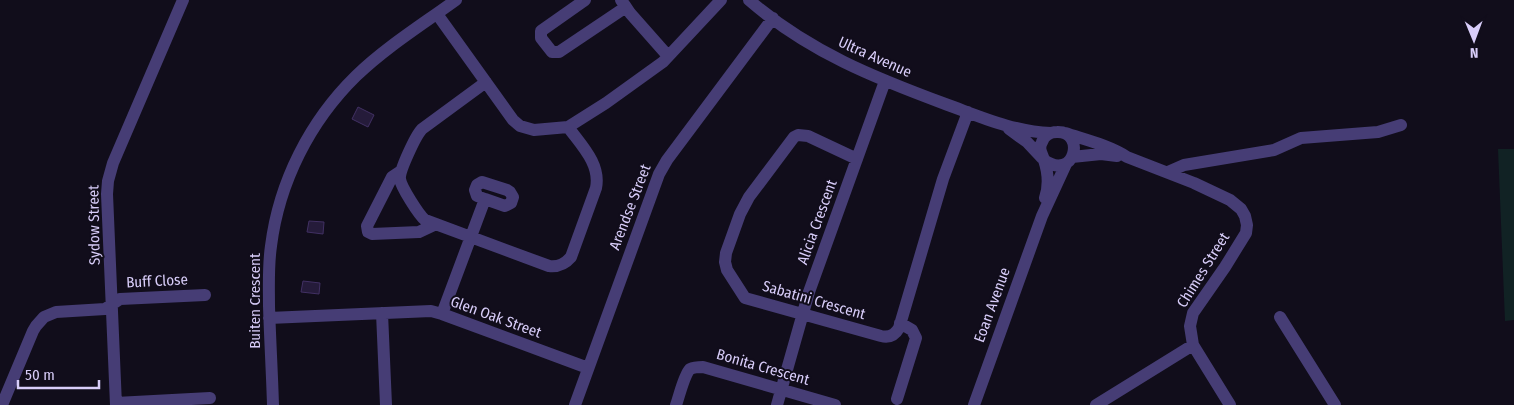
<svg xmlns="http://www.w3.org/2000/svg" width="1514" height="405" font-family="'Fira Sans Condensed',sans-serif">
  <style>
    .green { fill: #112224 }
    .building { fill: #251b3a; stroke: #413063 }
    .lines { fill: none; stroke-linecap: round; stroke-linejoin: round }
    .minor { stroke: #463d75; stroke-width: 12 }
    .labels { text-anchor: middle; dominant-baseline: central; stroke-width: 4; stroke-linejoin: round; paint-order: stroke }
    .street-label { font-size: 15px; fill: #d8cdf9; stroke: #110d1b }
  </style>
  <rect width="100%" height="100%" fill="#110d1b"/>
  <path class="green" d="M1498,149H1514V320L1505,321Z"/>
  <path class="building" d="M358,107L374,115L368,127L352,119Z
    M309,221L324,222L323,234L307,232Z
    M303,281L320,283L319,294L301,292Z"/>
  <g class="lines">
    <path class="minor" d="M585,0L541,31V38L552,52H559L626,7L621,0
      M749,0C809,52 875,78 948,105C981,117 1015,132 1051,133
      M626,7L630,13L668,56
      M437,14L513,120L520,126L534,130L568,127L606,103L663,62L721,0
      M486,82L422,129C416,135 399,171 400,179C401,187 419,215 425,220L549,266C559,267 565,264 571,257L596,188C601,164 581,145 568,127
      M1009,129L1027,142L1042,158
      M1065,133C1086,140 1108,145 1127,157L1194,183L1230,200L1241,209L1245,216L1247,225L1246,233L1225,267L1193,313L1190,326L1193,345L1230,405
      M1072,157L1101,154L1117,156
      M857,159L808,136L798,135L794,137L749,197L740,214L726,253L725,262L727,270L745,298L881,336C889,338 895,335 899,328L943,179L968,112
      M1044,160C1075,182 1086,131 1057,132C1050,132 1044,136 1042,142C1038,149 1042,153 1044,160C1048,172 1049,186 1045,198
      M401,171L392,177L367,226L368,232L372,234L419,232L436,224
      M1168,172L1184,165L1274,150L1301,138L1378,132L1401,125
      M382,313L386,405
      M442,314L485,199L505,206L511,203L513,197L510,192L507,190L482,182L477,185L475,190L477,196L485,199
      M1280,317L1335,405
      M269,318L431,311L442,314L588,368
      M897,399L916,338L912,330L900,323
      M116,403L210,398
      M2,405L33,331L36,326L44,317L56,312L105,309L120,299L205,295
      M116,405L107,194L108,181L113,163L183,0
      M273,405C272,372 270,339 269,306C269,286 268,266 271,246C279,182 310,121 356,76C386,47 423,24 456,0
      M575,405L659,174L667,160L773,18
      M676,405C679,397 684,375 690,369C694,367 699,367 703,367L835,405
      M777,405L809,292L885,81
      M974,405L1042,216L1066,164
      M1096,405L1193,345"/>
  </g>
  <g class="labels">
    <g class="street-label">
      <text transform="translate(875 57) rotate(24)">Ultra Avenue</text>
      <text transform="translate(630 207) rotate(-69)">Arendse Street</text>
      <text transform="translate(817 222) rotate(-70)">Alicia Crescent</text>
      <text transform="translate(94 225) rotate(-91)">Sydow Street</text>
      <text transform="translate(1203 270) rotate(-58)">Chimes Street</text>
      <text transform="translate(157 281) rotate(-3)">Buff Close</text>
      <text transform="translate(814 300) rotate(16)">Sabatini Crescent</text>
      <text transform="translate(255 301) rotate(-90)">Buiten Crescent</text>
      <text transform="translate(992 305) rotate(-70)">Eoan Avenue</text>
      <text transform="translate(496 317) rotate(20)">Glen Oak Street</text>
      <text transform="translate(763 367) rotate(16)">Bonita Crescent</text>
    </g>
  </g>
  <g transform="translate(1474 40) rotate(179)" stroke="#110d1b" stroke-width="4" paint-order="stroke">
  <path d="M0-4L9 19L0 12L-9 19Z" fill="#d8cdf9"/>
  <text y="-8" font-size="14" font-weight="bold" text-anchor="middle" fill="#d8cdf9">N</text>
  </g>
  <path d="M18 380v8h81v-8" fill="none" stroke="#d8cdf9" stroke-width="2.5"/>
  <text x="25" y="380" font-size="15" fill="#d8cdf9" stroke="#110d1b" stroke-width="4" paint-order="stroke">50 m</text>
</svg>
